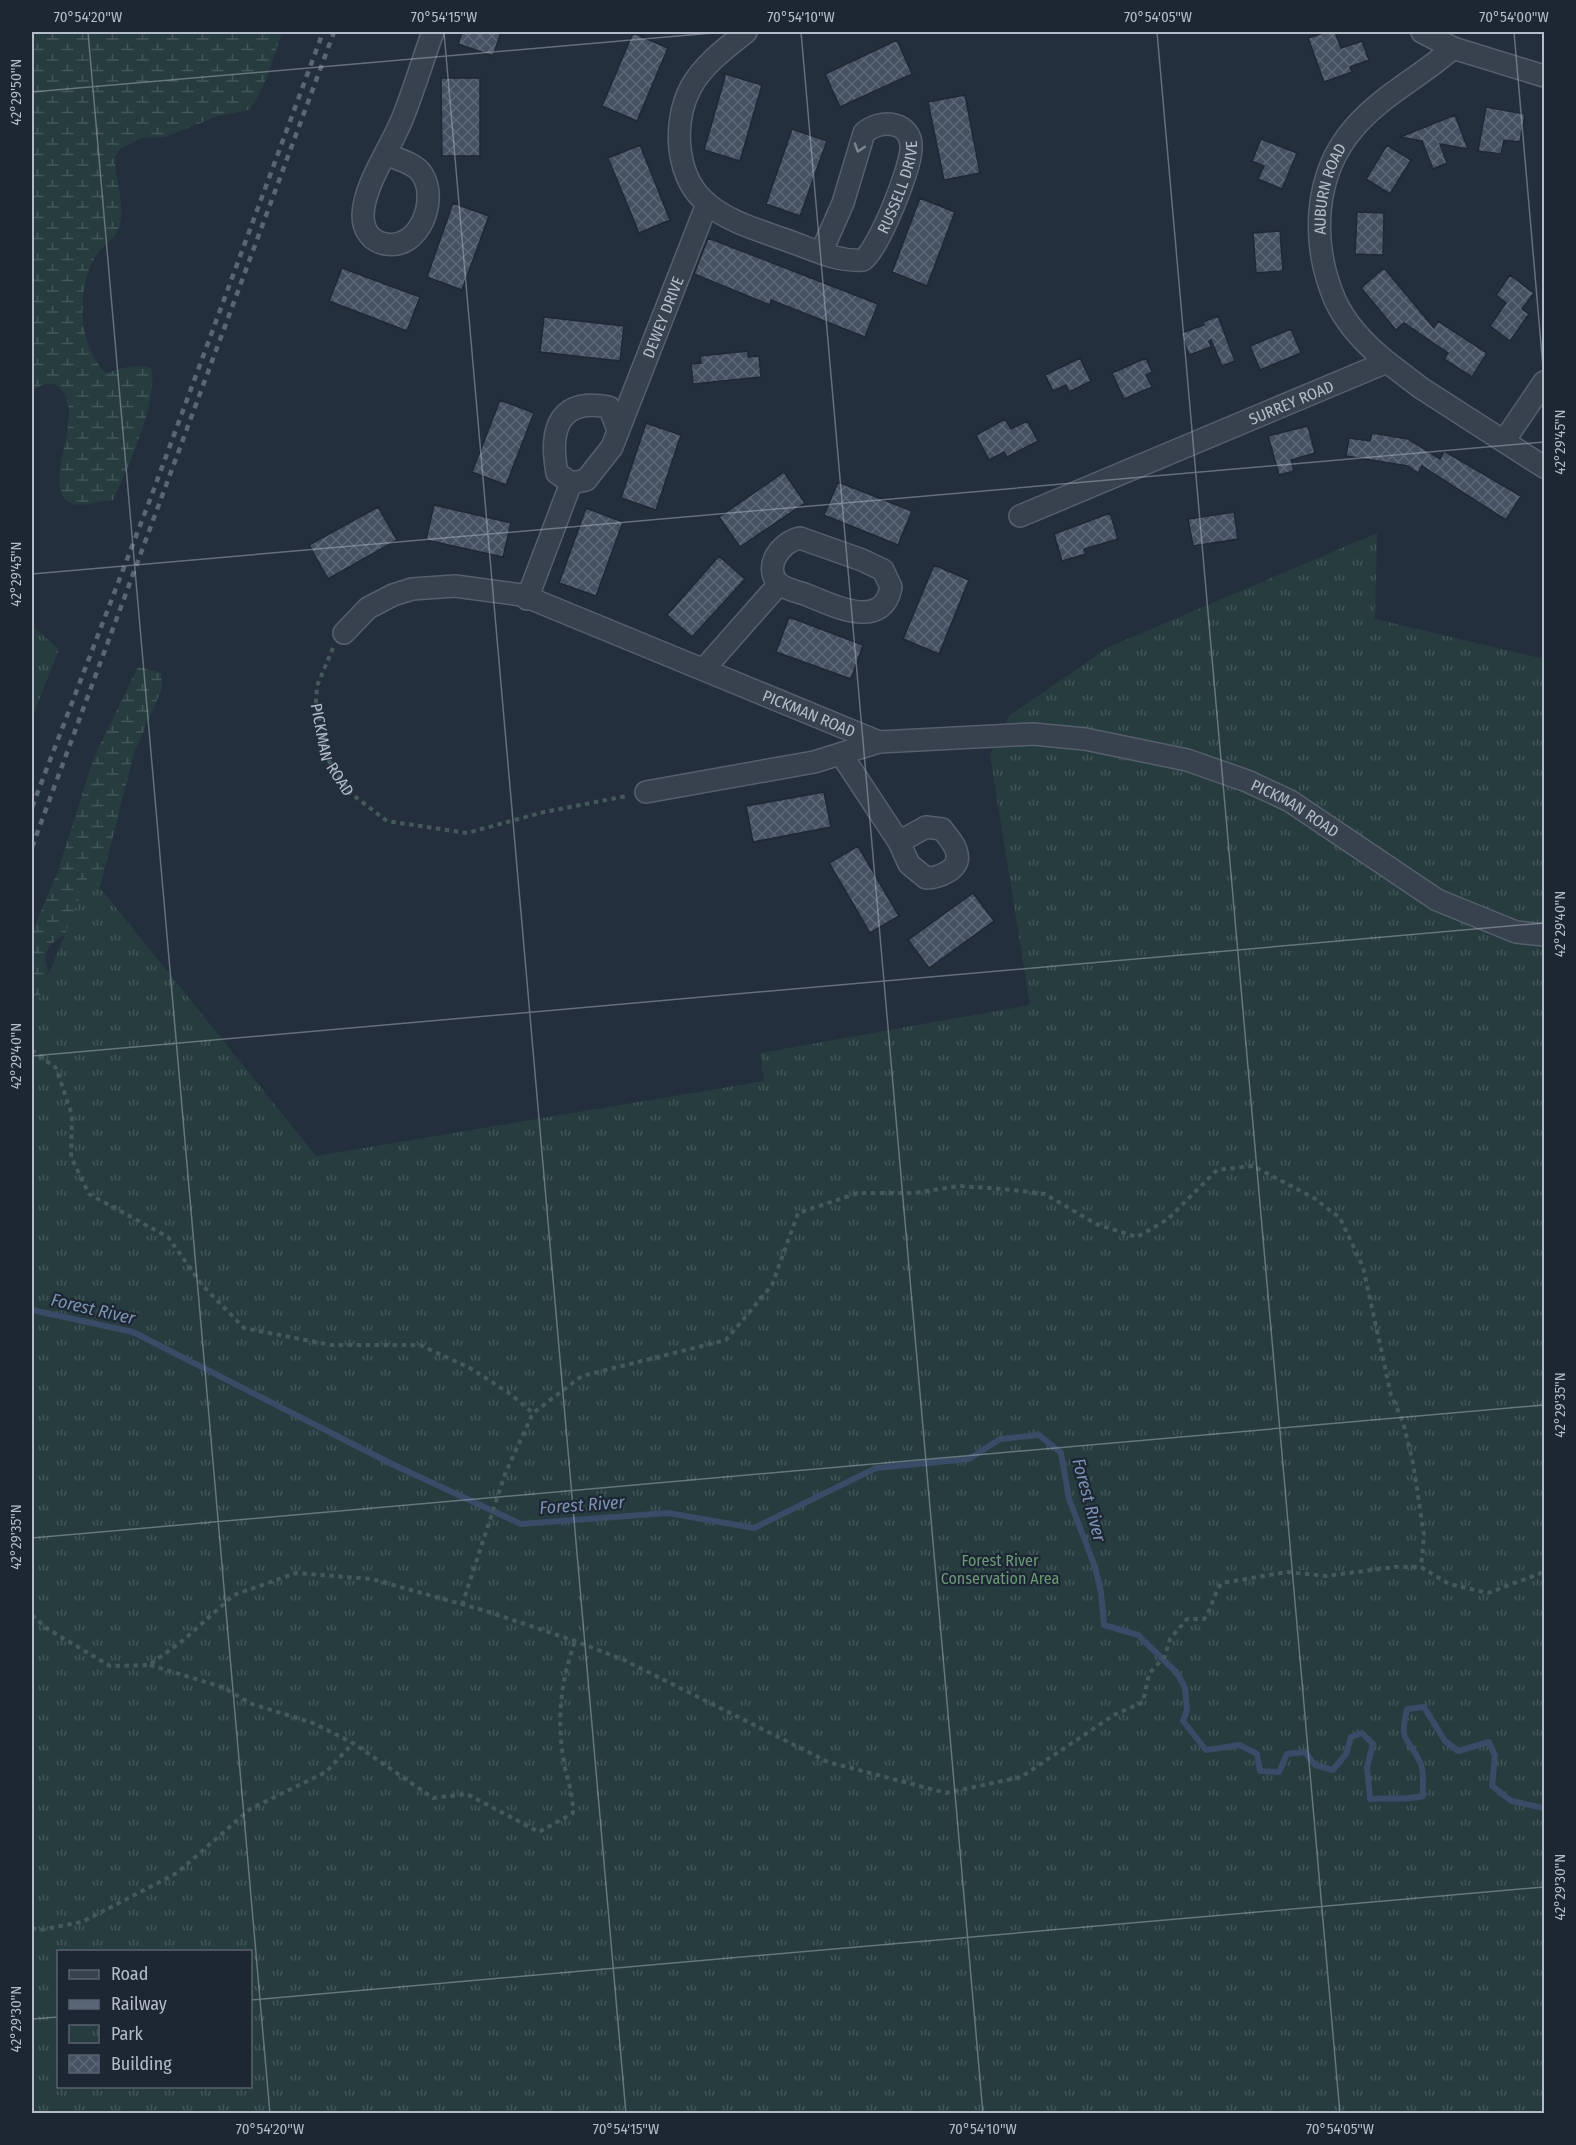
<svg xmlns="http://www.w3.org/2000/svg" width="1576" height="2145" font-family="'Fira Sans Condensed',sans-serif">
  <style>
    .wetland { fill: url(#wetland-marsh) }
    .park { fill: url(#park-tufts); fill-rule: evenodd }
    .lines { fill: none; stroke-linecap: round; stroke-linejoin: round }
    .stream { stroke: #394c67; stroke-width: 6 }
    .building { fill: url(#building-cross-hatch); stroke: #1f2835; stroke-width: 1.5 }
    .minor-casing { stroke: #565f6c; stroke-width: 24 }
    .path { stroke: #44595c; stroke-width: 4; stroke-dasharray: 4.5 4.5; stroke-linecap: butt }
    .minor { stroke: #38414e; stroke-width: 21 }
    .rail { stroke: #5a6575; stroke-width: 4.5; stroke-dasharray: 6 6; stroke-linecap: butt }
    .oneway { stroke: #7c8592 }
    .ticks { fill: none; stroke: #b4bcc9; stroke-width: 1.5; stroke-opacity: 0.45 }
    .labels { text-anchor: middle; dominant-baseline: central; stroke-width: 4.5; stroke-linejoin: round; paint-order: stroke }
    .street-label { font-size: 16px; fill: #b4bcc9; stroke: #1d2633 }
    .park-label { font-size: 16px; fill: #6b9a76; stroke: #1d2633 }
    .water-label { font-size: 18px; font-style: italic; fill: #7c92b1; stroke: #1d2633 }
    .neatline { fill: none; stroke: #b4bcc9; stroke-width: 2 }
    .ticks-label { font-size: 15px; text-anchor: middle; fill: #b4bcc9 }
  </style>
  <defs>
    <pattern id="wetland-marsh" width="20" height="14" patternUnits="userSpaceOnUse" patternTransform="scale(1.5)"><rect width="20" height="14" fill="#263c3f"/><path d="M1 5h8M5 5V1M11 12h8M15 12V8" fill="none" stroke="#435659"/></pattern>
    <pattern id="park-tufts" width="24" height="20" patternUnits="userSpaceOnUse" patternTransform="scale(1.5)"><rect width="24" height="20" fill="#263c3f"/><path d="M3 7l-1-3M5 7V3M7 7l1-3M15 17l-1-3M17 17v-4M19 17l1-3" fill="none" stroke="#435659"/></pattern>
    <pattern id="building-cross-hatch" width="8" height="8" patternUnits="userSpaceOnUse" patternTransform="scale(1.5)"><rect width="8" height="8" fill="#455162"/><path d="M0 0l8 8M0 8l8-8" fill="none" stroke="#5d6877"/></pattern>
  </defs>
  <rect width="100%" height="100%" fill="#242f3e"/>
  <path class="wetland" d="M32,32H282C273,59 266,87 249,110L218,116L165,137L141,138L120,149L115,157C115,180 125,202 120,225C116,240 102,245 95,257C76,290 78,347 106,373C119,369 140,362 152,369C156,407 129,465 113,500C101,500 81,508 71,503C38,489 87,416 61,389C52,379 42,385 32,390Z
    M138,667L161,673L162,689L134,753L97,899L68,932L51,944L47,951L45,961L55,991L32,1022V932L58,871L94,757Z"/>
  <path class="park" d="M1377,533L1375,619L1544,659V2113L32,2114V1016L89,874L316,1156L764,1081L760,1053L1030,1005L990,755L1010,715L1109,647ZM58,1952H250V2086H58Z
    M32,626L59,649L32,718Z"/>
  <g class="lines">
    <path class="stream" d="M32,1310L133,1332L394,1465L521,1524L668,1513L754,1528L876,1468L969,1459L1000,1439L1039,1435L1061,1453L1069,1499L1095,1567L1101,1592L1104,1625L1138,1635L1177,1673L1185,1688L1187,1710L1183,1721L1206,1750L1240,1745L1257,1754L1260,1771L1279,1772L1287,1754L1305,1752L1315,1765L1333,1770L1346,1754L1351,1737L1362,1733L1373,1744L1367,1767L1370,1799C1388,1797 1405,1801 1423,1796C1422,1787 1425,1771 1420,1762C1407,1735 1399,1744 1407,1709L1424,1707L1445,1741L1458,1751L1489,1742L1495,1756L1492,1786L1511,1801L1544,1808"/>
  </g>
  <path class="building" d="M462,32H501L493,56L458,44Z
    M1327,32H1335L1341,48L1362,41L1369,60L1350,67L1352,72L1324,82L1308,38Z
    M633,33L668,48L637,121L602,106Z
    M897,40L912,74L840,107L825,74Z
    M722,73L762,85L740,161L704,150L725,77Z
    M441,78H480V156H442Z
    M965,95L980,173L944,180L928,102Z
    M1486,107L1525,114L1520,142L1504,140L1501,154L1478,151Z
    M1455,115L1468,149L1440,144L1447,163L1433,169L1422,141L1400,137Z
    M792,129L827,141L800,216L766,204Z
    M1261,139L1297,153L1282,189L1258,179L1264,166L1252,161Z
    M640,145L670,220L639,233L608,158Z
    M1387,145L1411,160L1390,194L1366,179Z
    M920,198L955,212L927,286L892,272Z
    M453,203L489,216L462,290L427,277Z
    M1357,212L1384,213L1383,255L1355,254Z
    M1280,231L1283,271L1256,273L1253,233Z
    M708,238L878,304L865,337L771,300L770,305L694,274Z
    M342,268L420,297L407,331L329,301Z
    M1384,268L1434,328L1438,321L1487,353L1472,377L1444,359L1448,353L1404,323L1396,330L1361,288Z
    M1510,275L1534,293L1522,309L1529,314L1510,341L1490,326L1506,303L1496,295Z
    M1218,316L1235,361L1222,366L1211,340L1209,341L1211,347L1189,355L1181,333L1204,325L1203,322Z
    M544,317L624,326L620,361L540,352Z
    M1291,329L1301,353L1260,370L1250,346Z
    M748,351V357L759,356L761,377L693,384L691,364L701,363L700,356Z
    M1080,358L1091,381L1069,392L1066,385L1053,391L1045,375Z
    M1146,358L1152,372L1146,375L1152,387L1124,399L1112,373Z
    M500,400L534,413L506,485L472,472Z
    M1005,419L1011,429L1027,421L1038,441L1007,457L1004,452L989,460L976,435Z
    M646,423L681,435L656,510L621,498Z
    M1308,426L1315,453L1291,460L1294,471L1279,475L1268,436Z
    M1372,433L1408,439L1440,459L1444,451L1521,496L1506,520L1422,466L1418,473L1408,466L1346,456L1349,438L1370,441Z
    M784,472L805,503L740,547L719,517Z
    M838,482L912,511L898,545L824,515Z
    M434,505L511,523L503,557L426,540Z
    M378,507L397,540L328,579L309,545Z
    M586,508L623,522L596,596L559,583Z
    M1234,512L1238,539L1193,546L1188,519Z
    M1110,513L1118,539L1084,549L1086,554L1062,561L1054,534Z
    M719,556L745,579L692,637L667,615Z
    M934,565L969,580L939,654L903,639Z
    M789,617L863,645L851,679L776,652Z
    M824,792L831,827L753,842L746,806Z
    M858,846L899,916L870,933L829,863Z
    M973,893L994,921L929,968L908,940Z"/>
  <g class="lines">
    <defs>
      <g id="minor">
        <path id="s2" d="M746,32C727,47 703,65 691,87C672,123 675,179 709,205C730,222 756,229 780,238C809,247 833,262 863,260C879,248 910,170 911,149C913,121 880,118 864,133L843,203L821,253"/>
        <path d="M1422,32L1453,48L1544,76"/>
        <path d="M387,155C398,159 416,164 422,174C439,200 419,250 386,244C371,242 363,230 363,215C364,185 389,150 401,122C413,93 422,62 433,32"/>
        <path id="s3" d="M1387,362C1367,346 1346,324 1335,300C1311,244 1313,175 1354,128C1382,95 1422,76 1453,48"/>
        <path d="M1504,441L1544,382"/>
        <path d="M571,483L557,473C549,430 558,397 609,407L618,430"/>
        <path id="s4" d="M1020,516L1387,362L1421,388L1544,467"/>
        <path d="M800,538L862,560L883,570L891,587C883,631 834,606 807,595C799,592 784,589 778,583C763,566 781,542 800,538Z"/>
        <path id="s5" d="M527,599L571,483L586,480L612,447L707,204"/>
        <path id="s6" d="M344,633L368,608L393,595L412,589L455,586L522,595L879,742"/>
        <path d="M704,669L779,584"/>
        <path d="M841,754L899,842L909,864L926,878C937,878 961,870 957,854C956,845 947,836 942,829L926,827L899,842"/>
        <path id="s7" d="M646,792L814,762L879,742L1033,734L1085,739L1187,760L1247,781L1290,801L1437,900L1516,932L1544,935"/>
      </g>
    </defs>
    <use href="#minor" class="minor-casing"/>
    <g class="path">
      <path id="s1" d="M333,648L317,686L316,701L327,758L349,792L387,821L467,833L544,812L627,796"/>
      <path d="M32,1050L56,1068L72,1115L71,1157L89,1194L168,1237L202,1285L244,1328L331,1345H420L470,1368L509,1393L533,1413L582,1376L726,1340L772,1285L798,1213L858,1193H915L959,1186L1004,1189L1045,1194L1096,1224L1137,1237L1168,1219L1217,1170L1253,1166L1314,1198L1340,1218L1363,1267L1391,1395L1403,1422L1413,1463L1424,1535L1421,1567"/>
      <path d="M462,1605L505,1474L533,1413"/>
      <path d="M32,1615L46,1628L110,1666L149,1665L181,1642L234,1595L296,1573L372,1579L486,1611L575,1641L624,1660L828,1762L946,1793L1021,1777L1114,1715L1143,1702L1149,1674L1165,1656L1170,1639L1187,1619H1204C1213,1607 1213,1594 1222,1583L1287,1572L1326,1576L1395,1567H1421L1449,1584L1488,1593L1544,1572"/>
      <path d="M150,1665L222,1687L252,1704L313,1723L353,1743L433,1798L467,1794L539,1832L573,1813C573,1796 569,1784 565,1768C556,1722 560,1684 575,1641"/>
      <path d="M32,1928L40,1930L82,1922L177,1873L250,1809L326,1772L353,1743"/>
    </g>
    <use href="#minor" class="minor"/>
    <path class="rail" d="M32,807L151,497L323,32
      M32,847L334,32"/>
  </g>
  <defs><path id="oneway-chevron" d="M-2-3.5L2.5 0L-2 3.5" fill="none" stroke-width="1.6" stroke-linecap="round" stroke-linejoin="round" transform="scale(1.5)"/></defs>
  <use class="oneway" href="#oneway-chevron" transform="translate(859 148) rotate(108)"/>
  <path class="ticks" d="M88,32L270,2114M444,32L626,2114M801,32L983,2114M1157,32L1340,2114M1514,32L1544,379M32,92L724,32M32,574L1544,442M32,1056L1544,923M32,1538L1544,1405M250,2000L1544,1887M32,2019L58,2017"/>
  <g class="labels">
    <g class="street-label">
      <text stroke="none"><textPath href="#s2" startOffset="454">RUSSELL DRIVE</textPath></text>
      <text stroke="none"><textPath href="#s3" startOffset="196">AUBURN ROAD</textPath></text>
      <text stroke="none"><textPath href="#s5" startOffset="321">DEWEY DRIVE</textPath></text>
      <text stroke="none"><textPath href="#s4" startOffset="294">SURREY ROAD</textPath></text>
      <text stroke="none"><textPath href="#s6" startOffset="504">PICKMAN ROAD</textPath></text>
      <text stroke="none"><textPath href="#s1" startOffset="108">PICKMAN ROAD</textPath></text>
      <text stroke="none"><textPath href="#s7" startOffset="668">PICKMAN ROAD</textPath></text>
    </g>
    <g class="park-label">
      <text x="1000" y="1560">Forest River<tspan x="1000" dy="18">Conservation Area</tspan></text>
    </g>
    <g class="water-label">
      <text transform="translate(93 1309) rotate(13)">Forest River</text>
      <text transform="translate(1089 1500) rotate(75)">Forest River</text>
      <text transform="translate(582 1505) rotate(-4)">Forest River</text>
    </g>
  </g>
  <rect width="1576" height="2145" fill="none" stroke="#1d2633" stroke-width="66"/>
  <rect x="57" y="1950" width="195" height="138" fill="#1d2633" stroke="#59626f" stroke-width="1.5"/>
  <rect x="69" y="1970" width="30" height="9" fill="#38414e" stroke="#59626f" stroke-width="1.5"/>
  <text x="111" y="1980" font-size="18" fill="#b4bcc9">Road</text>
  <rect x="69" y="2000" width="30" height="9" fill="#5a6575" stroke="#59626f" stroke-width="1.5"/>
  <text x="111" y="2010" font-size="18" fill="#b4bcc9">Railway</text>
  <rect x="69" y="2025" width="30" height="18" fill="url(#park-tufts)" stroke="#59626f" stroke-width="1.5"/>
  <text x="111" y="2040" font-size="18" fill="#b4bcc9">Park</text>
  <rect x="69" y="2055" width="30" height="18" fill="url(#building-cross-hatch)" stroke="#59626f" stroke-width="1.5"/>
  <text x="111" y="2070" font-size="18" fill="#b4bcc9">Building</text>
  <rect x="33" y="33" width="1510" height="2079" class="neatline"/>
  <g class="ticks-label">
    <text x="88" y="22">70°54'20"W</text>
    <text x="444" y="22">70°54'15"W</text>
    <text x="801" y="22">70°54'10"W</text>
    <text x="1158" y="22">70°54'05"W</text>
    <text x="1514" y="22">70°54'00"W</text>
    <text transform="translate(16 92) rotate(-90)" y="5">42°29'50"N</text>
    <text transform="translate(1560 442) rotate(-90)" y="5">42°29'45"N</text>
    <text transform="translate(16 574) rotate(-90)" y="5">42°29'45"N</text>
    <text transform="translate(1560 924) rotate(-90)" y="5">42°29'40"N</text>
    <text transform="translate(16 1056) rotate(-90)" y="5">42°29'40"N</text>
    <text transform="translate(1560 1405) rotate(-90)" y="5">42°29'35"N</text>
    <text transform="translate(16 1537) rotate(-90)" y="5">42°29'35"N</text>
    <text transform="translate(1560 1887) rotate(-90)" y="5">42°29'30"N</text>
    <text transform="translate(16 2019) rotate(-90)" y="5">42°29'30"N</text>
    <text x="270" y="2134">70°54'20"W</text>
    <text x="626" y="2134">70°54'15"W</text>
    <text x="983" y="2134">70°54'10"W</text>
    <text x="1340" y="2134">70°54'05"W</text>
  </g>
</svg>
